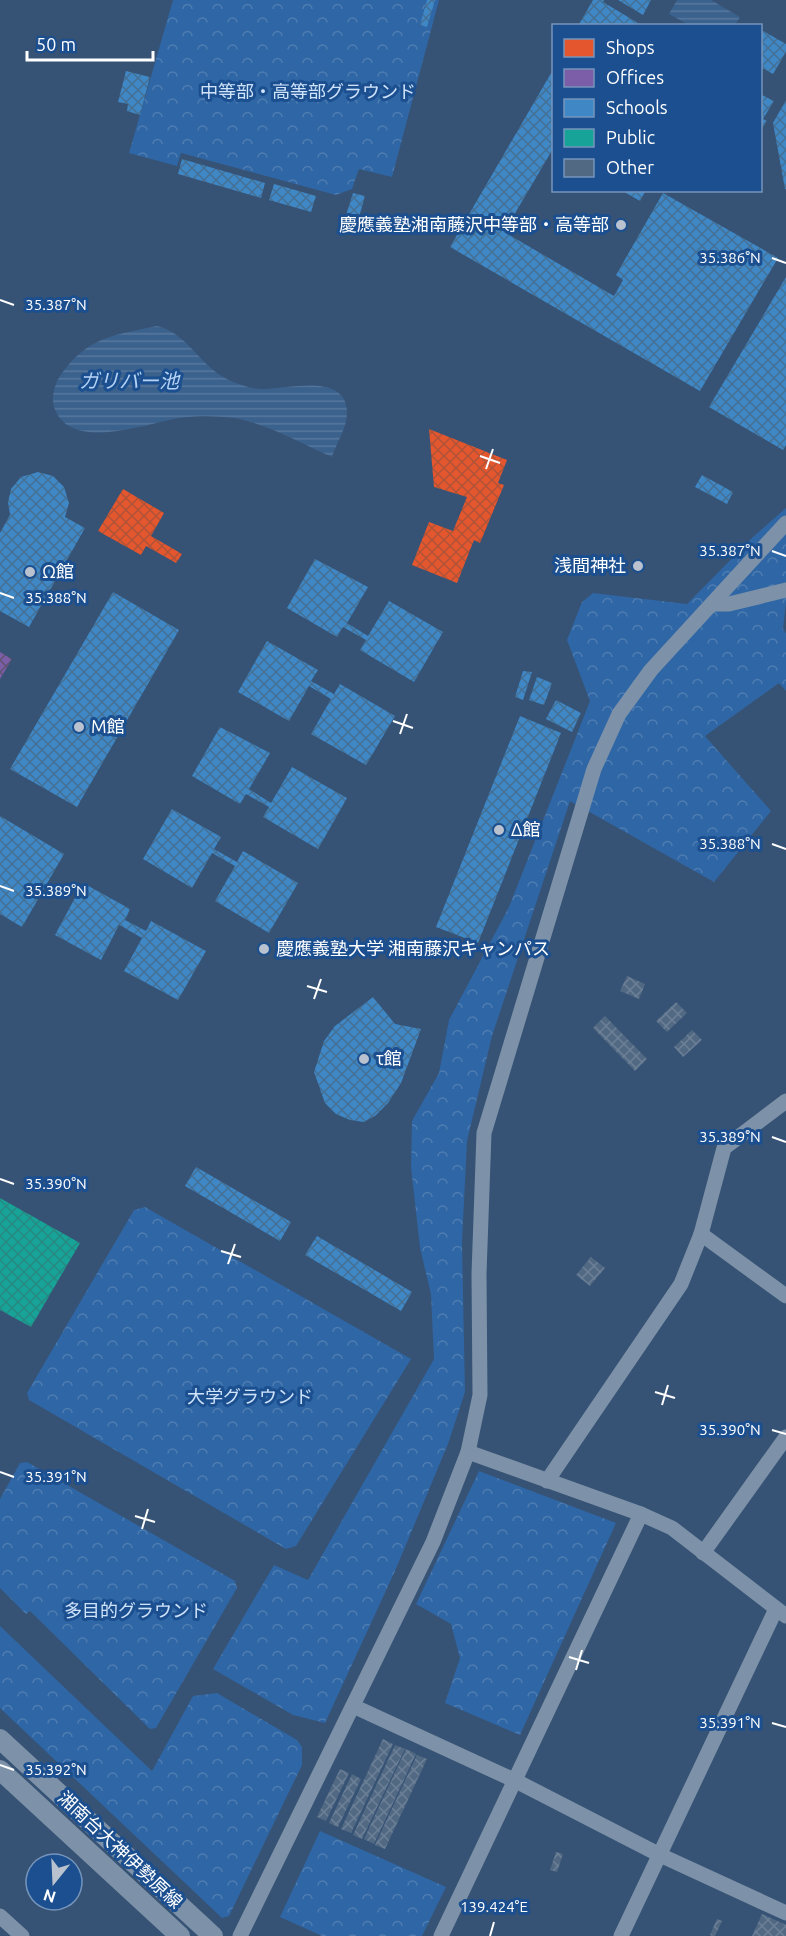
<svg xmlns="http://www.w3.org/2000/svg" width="786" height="1936" viewBox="0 0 786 1936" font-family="Ubuntu,'Noto Sans JP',sans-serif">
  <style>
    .forest { fill: url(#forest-crowns) }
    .water { fill: url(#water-rules) }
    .shops { fill: url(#shops-cross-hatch) }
    .offices { fill: url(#offices-cross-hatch) }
    .schools { fill: url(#schools-cross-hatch) }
    .public { fill: url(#public-cross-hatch) }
    .building { fill: url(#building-cross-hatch) }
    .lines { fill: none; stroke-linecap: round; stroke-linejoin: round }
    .minor { stroke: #7d92a8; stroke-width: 15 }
    .tertiary { stroke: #7d92a8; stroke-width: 20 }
    .ticks { fill: none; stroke: #fff; stroke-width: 2 }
    .poi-dot { fill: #b9c2ce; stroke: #1b4f8f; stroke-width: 2 }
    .labels { text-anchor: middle; stroke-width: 6; stroke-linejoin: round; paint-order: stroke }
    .park-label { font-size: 18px; fill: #cfe3fa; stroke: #1b4f8f }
    .poi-label { font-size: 18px; fill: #fff; stroke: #1b4f8f; text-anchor: start }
    .street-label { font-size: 18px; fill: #fff; stroke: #1b4f8f }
    .water-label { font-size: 20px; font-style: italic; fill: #b5d3f5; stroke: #1b4f8f }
    .ticks-label { font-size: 15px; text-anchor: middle; fill: #fff; stroke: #1b4f8f; stroke-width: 6; stroke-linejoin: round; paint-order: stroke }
  </style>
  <defs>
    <pattern id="forest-crowns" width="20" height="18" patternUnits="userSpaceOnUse" patternTransform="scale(1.5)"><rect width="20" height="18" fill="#2f66a5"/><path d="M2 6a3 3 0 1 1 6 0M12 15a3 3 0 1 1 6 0" fill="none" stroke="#4e7db2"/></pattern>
    <pattern id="water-rules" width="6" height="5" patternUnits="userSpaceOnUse" patternTransform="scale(1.5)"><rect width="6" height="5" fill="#3b618d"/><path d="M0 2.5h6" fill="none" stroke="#58799e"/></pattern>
    <pattern id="shops-cross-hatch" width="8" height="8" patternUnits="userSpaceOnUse" patternTransform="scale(1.5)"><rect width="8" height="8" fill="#e4572e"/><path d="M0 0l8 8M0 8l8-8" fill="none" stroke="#af5338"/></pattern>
    <pattern id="offices-cross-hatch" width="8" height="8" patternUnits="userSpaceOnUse" patternTransform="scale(1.5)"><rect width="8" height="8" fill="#7b5ea7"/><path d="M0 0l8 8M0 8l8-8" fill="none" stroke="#5f5370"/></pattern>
    <pattern id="schools-cross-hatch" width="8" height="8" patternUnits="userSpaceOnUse" patternTransform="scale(1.5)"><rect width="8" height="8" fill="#3f88c5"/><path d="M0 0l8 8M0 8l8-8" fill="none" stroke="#447095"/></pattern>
    <pattern id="public-cross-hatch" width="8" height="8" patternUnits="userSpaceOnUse" patternTransform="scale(1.5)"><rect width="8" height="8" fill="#17a398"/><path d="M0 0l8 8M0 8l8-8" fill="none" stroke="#278981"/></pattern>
    <pattern id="building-cross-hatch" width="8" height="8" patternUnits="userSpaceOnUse" patternTransform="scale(1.5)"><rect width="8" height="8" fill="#526984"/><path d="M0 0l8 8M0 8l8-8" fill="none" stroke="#6c8096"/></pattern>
  </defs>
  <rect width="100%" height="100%" fill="#365274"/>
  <g class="forest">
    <path d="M173 0H439L392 177 359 169 352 189 336 195 181 153 177 166 129 153Z"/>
    <path d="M786 508V602L783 629 786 633V691L779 683 705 736 771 811 714 882 570 801 492 1036 467 1141 462 1242 465 1392 448 1444 395 1571 325 1723 293 1715 213 1669 274 1565 308 1580 434 1359 431 1294 420 1248 411 1167 412 1121 439 1073 449 1020 509 907 590 701 567 640 582 602 593 593 687 604 754 536Z"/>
    <path d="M145 1207 411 1359 296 1546 286 1549 29 1400 27 1393 134 1210Z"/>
    <path d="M27 1462 235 1581 237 1588 156 1728 150 1729 30 1611 26 1614 0 1588V1499L20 1463Z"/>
    <path d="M479 1471 616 1523 520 1735 445 1703 460 1658 451 1624 416 1604Z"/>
    <path d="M0 1626 152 1771 193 1696 217 1693 297 1740 302 1747V1765L229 1916 222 1918 0 1708Z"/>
    <path d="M320 1831 446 1887 422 1936H322L280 1917Z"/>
  </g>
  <g class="water">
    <path d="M677 0H711L740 17 735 25H689L669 14Z"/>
    <path d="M157 326C188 333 200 367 229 380 238 384 254 390 264 389 289 389 348 372 347 414 347 427 336 444 332 457 300 443 268 424 234 418 215 416 192 415 174 419 142 425 69 452 54 407 51 396 55 382 62 373 89 336 115 335 157 326Z"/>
  </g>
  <g class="shops">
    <path d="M429 429 507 460 498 483 504 485 480 543 474 540 457 583 412 565 429 522 453 531 467 497 434 487Z"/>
    <path d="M123 489 164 513 151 536 182 554 176 563 146 546 141 555 98 531Z"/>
  </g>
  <path class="offices" d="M0 652 12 659 0 679Z"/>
  <g class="schools">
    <path d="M427 0H435L427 27 420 25Z"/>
    <path d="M593 0H604L603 2 643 26H578Z"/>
    <path d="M618 0H651L643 15Z"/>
    <path d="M760 29 786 44V52L773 74 760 67Z"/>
    <path d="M554 68V147L504 232 614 296 623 280 616 275 663 193 778 258 700 391 450 247Z"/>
    <path d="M126 71 150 77 140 115 127 111 128 104 118 102Z"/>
    <path d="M760 94 774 101 763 119 767 121 760 131Z"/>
    <path d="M786 100V189H785L773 123Z"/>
    <path d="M182 159 265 183 261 198 178 174Z"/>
    <path d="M274 184 316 196 311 212 269 200Z"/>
    <path d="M621 190H646L640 201Z"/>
    <path d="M353 193 365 196 355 231 342 228Z"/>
    <path d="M786 277V445L783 450 709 407Z"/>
    <path d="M38 472 53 476 64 487 69 503 65 517 85 528 29 627 0 611V533L10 515 8 502 11 489 21 477Z"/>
    <path d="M702 475 733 492 727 504 695 487Z"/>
    <path d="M315 559 368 587 347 623 368 636 389 601 443 632 414 682 360 650 366 640 343 627 337 637 287 608Z"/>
    <path d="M113 592 179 630 77 807 10 769Z"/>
    <path d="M267 641 318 670 311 681 334 694 340 684 395 716 366 765 311 734 331 699 309 686 289 721 238 692Z"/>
    <path d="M523 671 532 672 523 700 515 697Z"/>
    <path d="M537 677 552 683 544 705 529 700Z"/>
    <path d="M556 700 581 713 572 732 546 719Z"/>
    <path d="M520 716 561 733 478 943 436 927Z"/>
    <path d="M220 727 270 753 249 789 271 803 292 767 347 798 318 849 263 817 269 807 246 794 240 804 192 776Z"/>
    <path d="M172 809 221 837 214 849 237 862 243 851 298 883 269 933 215 901 235 866 212 853 192 888 143 859Z"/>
    <path d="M0 816 64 854 22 927 0 914Z"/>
    <path d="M83 883 130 909 125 920 146 931 151 921 206 951 178 1000 124 971 142 938 121 926 119 925 101 960 55 935Z"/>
    <path d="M373 997 395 1024 421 1029 401 1083 388 1103 375 1116 364 1122 350 1120 336 1114 325 1103 314 1072 324 1041 335 1026Z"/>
    <path d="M196 1167 291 1222 280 1241 185 1186Z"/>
    <path d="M317 1236 412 1292 401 1311 305 1255Z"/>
  </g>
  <path class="public" d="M0 1198 80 1243 31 1327 0 1310Z"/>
  <g class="building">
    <path d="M627 976 645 984 639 999 620 991Z"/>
    <path d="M676 1002 687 1013 667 1032 656 1021Z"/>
    <path d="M605 1016 647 1059 635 1071 593 1028Z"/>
    <path d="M692 1030 702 1040 683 1057 674 1047Z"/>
    <path d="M591 1257 605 1268 590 1286 576 1275Z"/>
    <path d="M383 1739 393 1744 351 1833 341 1829Z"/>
    <path d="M395 1745 405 1749 362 1839 353 1835Z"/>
    <path d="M406 1749 416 1754 374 1844 364 1839Z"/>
    <path d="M417 1755 427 1759 385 1849 375 1845Z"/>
    <path d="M340 1769 349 1773 326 1821 317 1817Z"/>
    <path d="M352 1774 361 1779 338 1827 329 1823Z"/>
    <path d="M556 1852 563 1854 557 1872 550 1870Z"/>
    <path d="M762 1914 786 1925V1936H752Z"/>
    <path d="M717 1919 722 1921 715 1936H712L710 1935Z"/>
  </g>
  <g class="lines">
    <g class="minor">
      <path d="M712 604H729L786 590"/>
      <path d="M701 1234 786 1296"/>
      <path d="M468 1452 641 1514 672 1528 786 1616"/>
      <path d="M547 1481 681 1284 701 1234 724 1148 786 1101"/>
      <path d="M703 1553 786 1437"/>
      <path d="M353 1706 516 1781 660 1855 786 1913"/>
      <path d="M0 1916 22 1936"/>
      <path d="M240 1936 433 1542 468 1452 480 1395 479 1274 484 1133 594 769 619 714 651 670 786 523"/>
      <path d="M441 1936 641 1514"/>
      <path d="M621 1936 776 1609"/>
    </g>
    <g class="tertiary">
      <path d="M0 1739 213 1936"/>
      <path d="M0 1770 180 1936"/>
    </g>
  </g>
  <path class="ticks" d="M772 258 786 263M0 300 14 305M480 456 500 463M486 469 493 449M772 551 786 556M0 593 14 598M393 721 413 728M400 734 407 714M772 844 786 849M0 886 14 891M307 986 327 992M314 999 321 979M772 1137 786 1142M0 1179 14 1184M221 1251 241 1257M228 1264 235 1244M655 1392 675 1398M662 1405 668 1385M772 1430 786 1434M0 1472 14 1477M135 1516 155 1522M142 1529 148 1509M569 1657 589 1663M576 1670 582 1650M772 1723 786 1727M0 1765 14 1770M490 1936 494 1922"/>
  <g class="poi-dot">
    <circle cx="621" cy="225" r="6"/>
    <circle cx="638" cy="566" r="6"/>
    <circle cx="30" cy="572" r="6"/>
    <circle cx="79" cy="727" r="6"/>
    <circle cx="499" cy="830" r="6"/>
    <circle cx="264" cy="949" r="6"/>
    <circle cx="364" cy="1059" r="6"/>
  </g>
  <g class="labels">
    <g class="park-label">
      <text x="308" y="98">中等部・高等部グラウンド</text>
      <text x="250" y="1403">大学グラウンド</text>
      <text x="136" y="1617">多目的グラウンド</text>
    </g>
    <g class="poi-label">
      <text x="609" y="231" text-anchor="end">慶應義塾湘南藤沢中等部・高等部</text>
      <text x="626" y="572" text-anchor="end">浅間神社</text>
      <text x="42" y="578">Ω館</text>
      <text x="91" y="733">Μ館</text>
      <text x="511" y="836">Δ館</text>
      <text x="276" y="955">慶應義塾大学 湘南藤沢キャンパス</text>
      <text x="376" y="1065">τ館</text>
    </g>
    <g class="street-label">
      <text transform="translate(120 1850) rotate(43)" y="6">湘南台大神伊勢原線</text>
    </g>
    <g class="water-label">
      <text x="129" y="388">ガリバー池</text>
    </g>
  </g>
  <g class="ticks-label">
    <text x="730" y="263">35.386°N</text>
    <text x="56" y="310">35.387°N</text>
    <text x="730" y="556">35.387°N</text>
    <text x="56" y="603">35.388°N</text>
    <text x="730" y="849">35.388°N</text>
    <text x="56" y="896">35.389°N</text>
    <text x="730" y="1142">35.389°N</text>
    <text x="56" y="1189">35.390°N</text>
    <text x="730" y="1435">35.390°N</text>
    <text x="56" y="1482">35.391°N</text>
    <text x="730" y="1728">35.391°N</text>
    <text x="56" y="1775">35.392°N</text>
    <text x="494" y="1912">139.424°E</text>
  </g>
  <rect x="552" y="24" width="210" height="168" fill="#1b4f8f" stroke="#7695bc" stroke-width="1.5"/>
  <rect x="564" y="39" width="30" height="18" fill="#e4572e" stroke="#7695bc" stroke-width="1.5"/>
  <text x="606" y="54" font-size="18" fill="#ffffff">Shops</text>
  <rect x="564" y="69" width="30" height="18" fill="#7b5ea7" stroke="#7695bc" stroke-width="1.5"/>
  <text x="606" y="84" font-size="18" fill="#ffffff">Offices</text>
  <rect x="564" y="99" width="30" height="18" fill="#3f88c5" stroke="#7695bc" stroke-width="1.5"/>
  <text x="606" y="114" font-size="18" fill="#ffffff">Schools</text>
  <rect x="564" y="129" width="30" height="18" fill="#17a398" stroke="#7695bc" stroke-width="1.5"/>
  <text x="606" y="144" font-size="18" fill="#ffffff">Public</text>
  <rect x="564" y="159" width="30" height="18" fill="#526984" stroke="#7695bc" stroke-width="1.5"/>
  <text x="606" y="174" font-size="18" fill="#ffffff">Other</text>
  <g transform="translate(54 1882) rotate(198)"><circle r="28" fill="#1b4f8f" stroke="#7695bc" stroke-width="1.5"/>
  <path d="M0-4.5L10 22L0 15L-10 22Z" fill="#b9c2ce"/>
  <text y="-9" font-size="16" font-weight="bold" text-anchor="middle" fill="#ffffff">N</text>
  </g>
  <path d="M27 51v9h126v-9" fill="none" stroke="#ffffff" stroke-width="3"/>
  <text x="36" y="51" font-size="18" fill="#ffffff" stroke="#1b4f8f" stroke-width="4.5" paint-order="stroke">50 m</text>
</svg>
